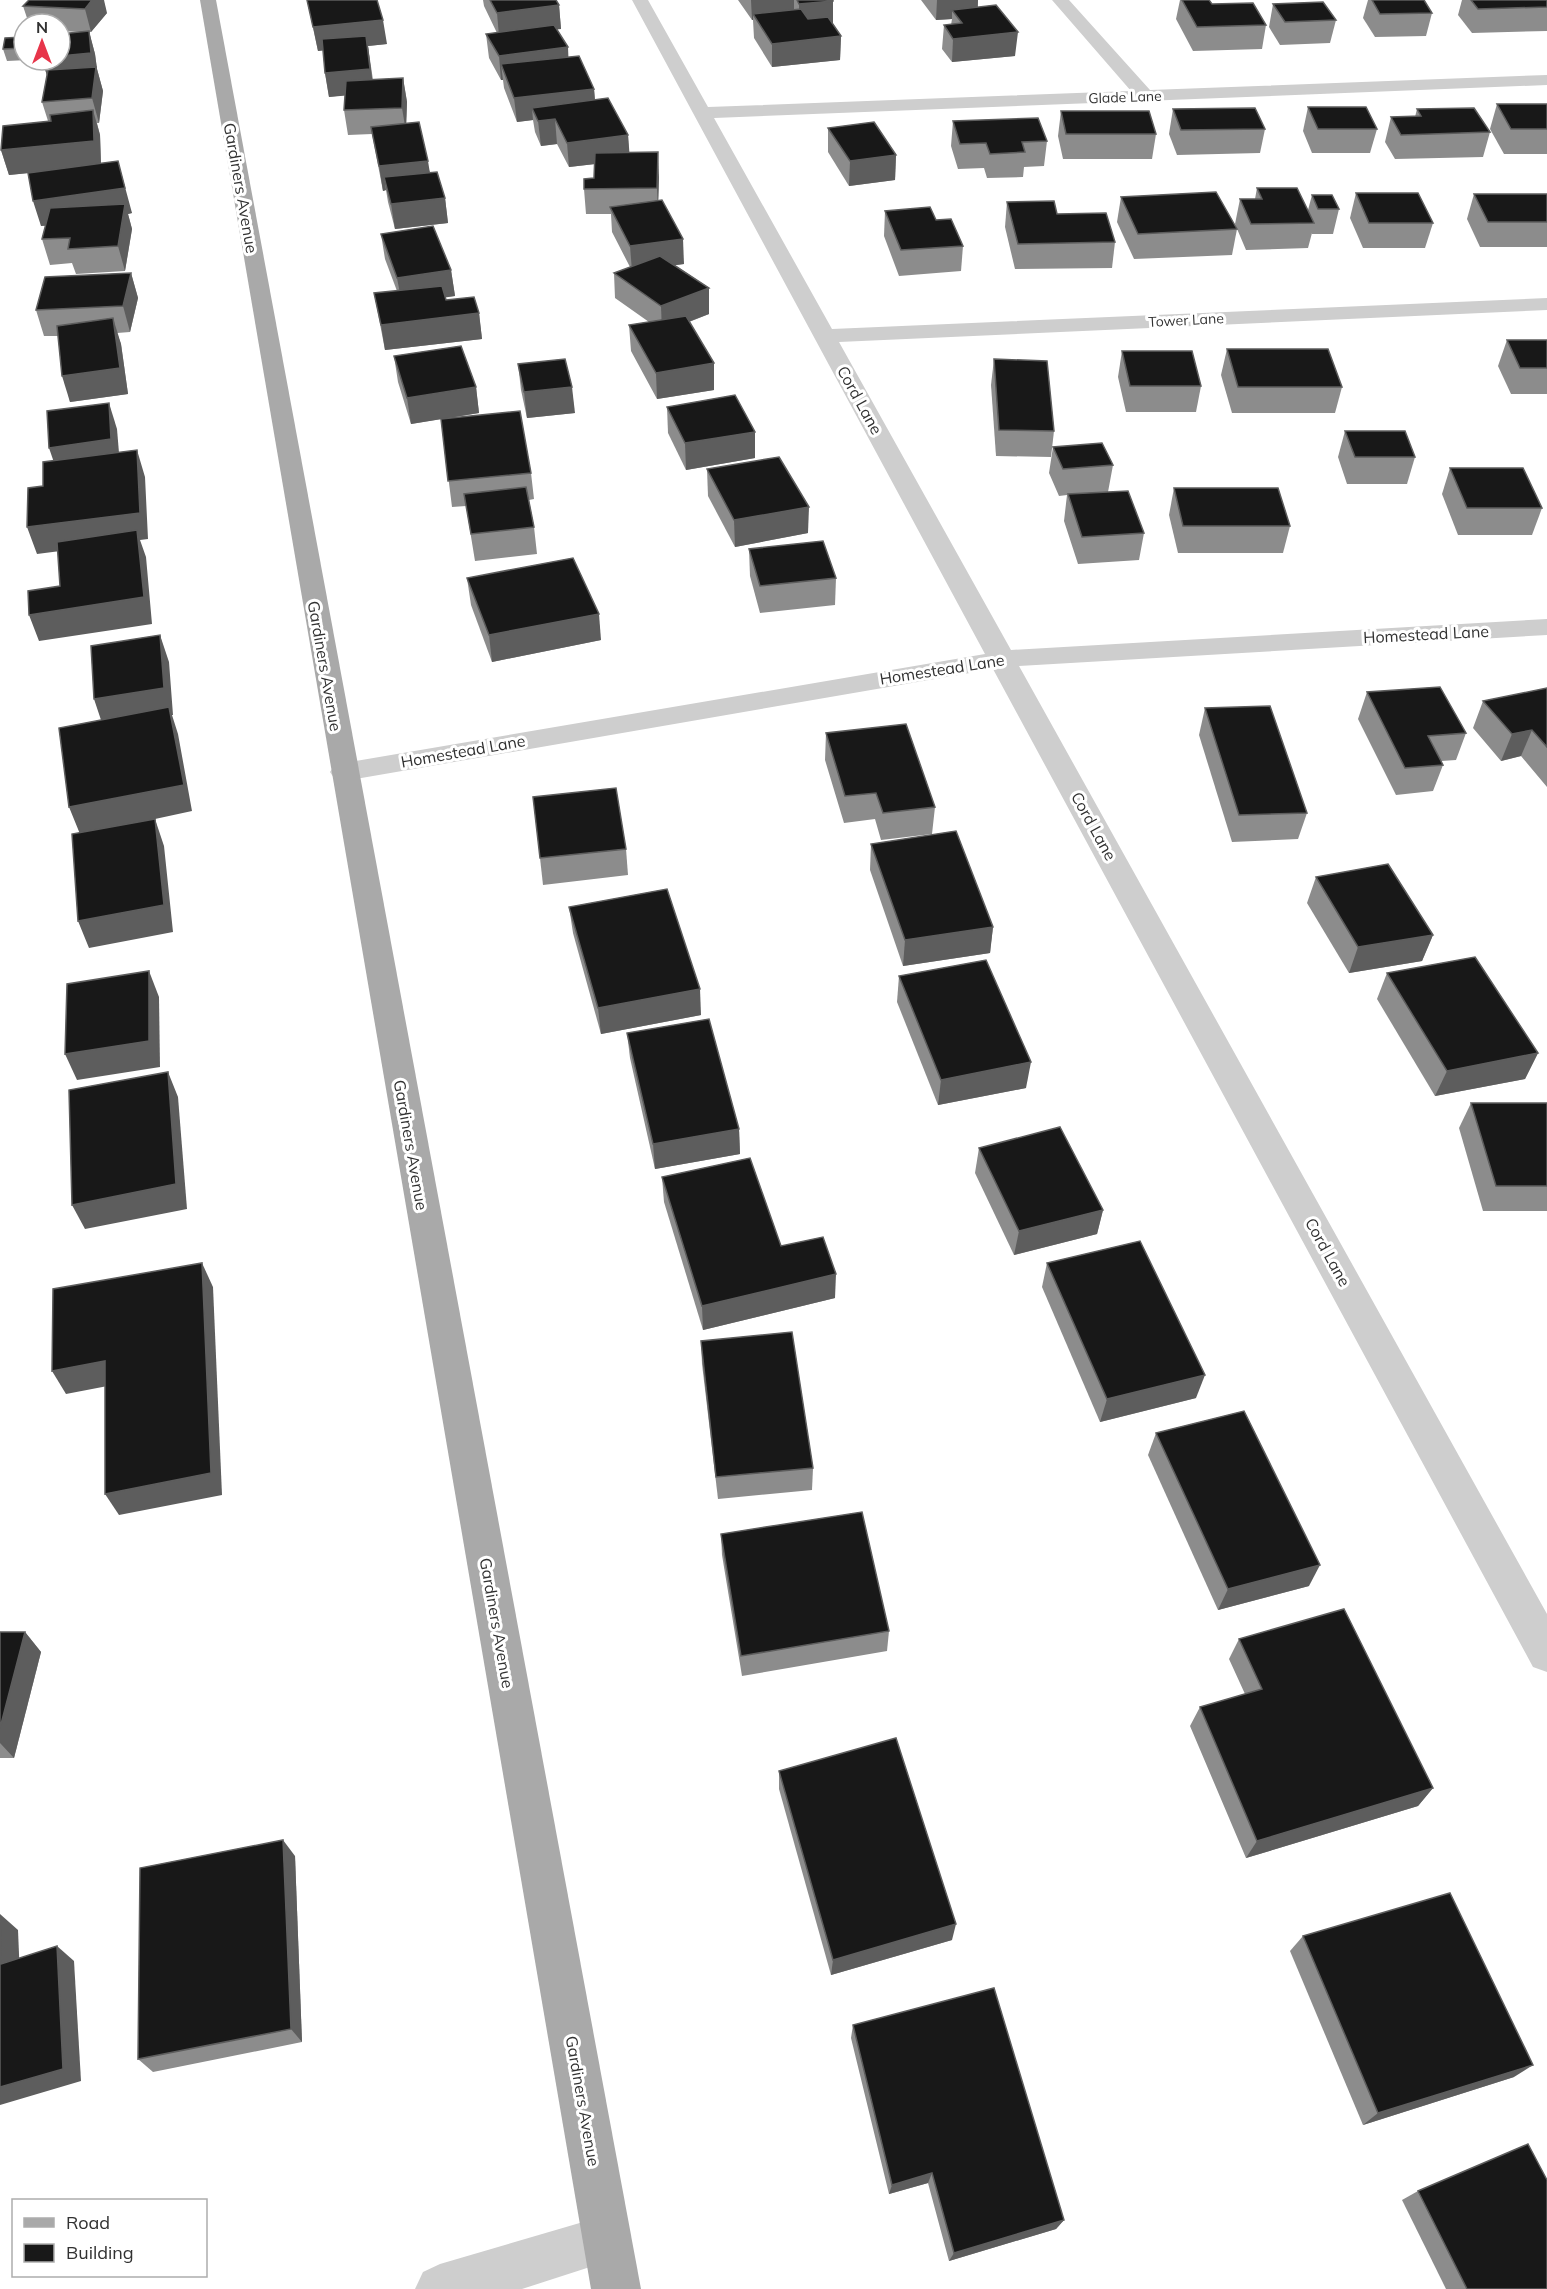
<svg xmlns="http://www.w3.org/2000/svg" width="1547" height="2289" viewBox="0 0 1547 2289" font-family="Mulish,sans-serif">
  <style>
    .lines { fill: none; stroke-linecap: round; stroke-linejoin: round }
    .minor { fill: #cecece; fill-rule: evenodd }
    .major { fill: #a9a9a9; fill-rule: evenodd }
    .wall { fill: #8c8c8c }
    .shaded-wall { fill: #5d5d5d }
    .building { fill: #181818; stroke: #5d5d5d; stroke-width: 1.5 }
    .labels { text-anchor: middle; stroke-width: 6; stroke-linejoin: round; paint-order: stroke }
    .far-street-label { font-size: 14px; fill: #313131; stroke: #fff }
    .street-label { font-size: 16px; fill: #313131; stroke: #fff }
  </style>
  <rect width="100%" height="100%" fill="#fff"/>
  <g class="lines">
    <g class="minor">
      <path d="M632 0H648L708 107 1131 91 1052 0H1069L1150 90 1547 75V85L714 118 832 329 1547 298V310L839 342 1011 650 1547 619V635L1019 666 1547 1614V1672L1533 1667 993 669 344 781 334 778 330 772 334 766 344 763 985 654Z"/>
      <path d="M607 2215 624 2222 631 2239 624 2256 522 2289H415L423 2272 440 2264Z"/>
    </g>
    <path class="major" d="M200 0H216L641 2289H591Z"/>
  </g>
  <g class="wall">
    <path d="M29 0 107 13 91 32H89L95 54 97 69 103 91 99 123H97L100 135 101 163 132 213 128 214 132 229 125 271 76 274 72 263 50 265 42 239 46 226H41L37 172 9 175 1 150 48 121 42 102 47 75 42 60H60L80 32 60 31V24H29L23 6Z"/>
    <path d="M307 0 387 44 368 46 373 80 403 78 407 102 406 124 430 172 445 198 448 223 395 229 388 202 386 190 383 191 372 134 348 135 344 110 345 95 329 97 325 73 323 50 318 51Z"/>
    <path d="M483 0H556L559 5 561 29H557L568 47V57L594 89 595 100 628 135 629 153 659 177 658 200 684 264 675 265 709 288V314L689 322 714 363V390L657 399 631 351 629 325 649 322 615 298 614 273 630 267 612 232 611 214H586L584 189 594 178 595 164 569 167 557 144 541 146 535 132 533 120 517 122 504 88 503 80H501L489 58 486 34 497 33 484 6Z"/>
    <path d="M738 0H833V24L841 36 840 60 772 67 754 38 753 20H752Z"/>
    <path d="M921 0H978V7L1015 56 952 62 942 49 944 25H951L952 19 936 20Z"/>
    <path d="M1180 0H1209L1212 4 1266 25 1262 49 1193 51 1176 19Z"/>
    <path d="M1368 0H1424L1432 13 1426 36 1375 37 1363 18Z"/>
    <path d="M1462 0H1547V31L1472 33 1458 15Z"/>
    <path d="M1273 4 1336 20 1330 43 1280 45 1269 27Z"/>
    <path d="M24 37V60H28L7 61 3 49Z"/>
    <path d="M1497 104H1547V154H1504L1490 129Z"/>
    <path d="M1308 107 1377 129 1370 153H1312L1303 131Z"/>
    <path d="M1173 109 1265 129 1260 153 1177 155 1169 134Z"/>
    <path d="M1417 109 1490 132 1483 157 1395 159 1385 142 1391 117H1415Z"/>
    <path d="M1061 111 1156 134 1152 159H1063L1058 136Z"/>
    <path d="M953 121 1047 141 1044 166 1024 167 1023 177 987 178 984 168 958 169 951 146Z"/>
    <path d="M828 128 896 155 895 180 849 186 828 152Z"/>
    <path d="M1257 188 1308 210 1312 195 1339 209 1333 234H1312V233L1308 248 1246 250 1235 224 1240 199H1255Z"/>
    <path d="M1356 193 1433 223 1425 248H1363L1350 218Z"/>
    <path d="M1474 194H1547V247H1480L1467 219Z"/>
    <path d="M1121 197 1237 229 1232 255 1134 259 1117 222Z"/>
    <path d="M1007 202 1057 214 1115 242 1112 268 1015 269 1005 227Z"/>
    <path d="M885 211 936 220 963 246 961 271 899 276 884 236Z"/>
    <path d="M381 234 451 270 455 296 445 297 446 300 479 313 482 339 385 350 374 293 397 291 385 259Z"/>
    <path d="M131 273 138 298 130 332 117 333 121 344 128 394 70 402 58 336H44L36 310Z"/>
    <path d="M1507 340H1547V394H1511L1498 366Z"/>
    <path d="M1227 349 1342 387 1335 413H1232L1221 375Z"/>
    <path d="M1122 351 1201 386 1196 412H1126L1118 377Z"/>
    <path d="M394 356 476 387 479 413 450 418 531 473 534 499 529 500 534 527 537 554 475 561 466 506 452 507 441 419 411 424 398 382Z"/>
    <path d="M994 359 1054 431 1051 457 996 456 991 385Z"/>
    <path d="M518 364 575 413 527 418 521 390Z"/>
    <path d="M667 407 755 458 686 470 668 433Z"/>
    <path d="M1345 431 1415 457 1407 484H1347L1338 457Z"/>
    <path d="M1053 447 1113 465 1108 492 1090 493 1144 533 1139 560 1078 564 1064 521 1067 495 1059 496 1049 473Z"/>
    <path d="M1450 468 1542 508 1532 535H1458L1442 494Z"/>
    <path d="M707 469 808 533 735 547 708 496Z"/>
    <path d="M1174 488 1290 526 1283 553H1178L1169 515Z"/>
    <path d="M749 549 836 578 835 605 760 613 750 576Z"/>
    <path d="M467 578 601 640 492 662 471 605Z"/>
    <path d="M1547 688V787L1521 756 1501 761 1473 728 1483 701Z"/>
    <path d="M1367 692 1466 733 1456 760 1441 761 1443 765 1433 791 1396 795 1358 719Z"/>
    <path d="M1205 708 1307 813 1298 839 1232 842 1199 735Z"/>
    <path d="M826 733 935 807 932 834 881 840 875 819 844 823 825 760Z"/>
    <path d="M871 844 993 927 990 953 903 966 870 870Z"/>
    <path d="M626 849 628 875 543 885 540 858Z"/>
    <path d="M1316 877 1433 935 1422 961 1349 973 1307 903Z"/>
    <path d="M569 907 701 1015 601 1034 573 933Z"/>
    <path d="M1387 973 1538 1053 1525 1079 1435 1096 1377 999Z"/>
    <path d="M899 976 1026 1088 938 1105 897 1002Z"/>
    <path d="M627 1033 739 1129 740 1154 655 1169 630 1058Z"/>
    <path d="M1471 1103H1547V1211H1483L1459 1128Z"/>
    <path d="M979 1148 1103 1210 1097 1234 1014 1255 975 1173Z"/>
    <path d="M662 1177 781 1246 835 1298 703 1330 664 1202Z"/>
    <path d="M1047 1263 1196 1398 1100 1422 1042 1287Z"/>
    <path d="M701 1341 813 1468 812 1490 718 1499 702 1364Z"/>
    <path d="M1156 1433 1309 1586 1218 1610 1148 1455Z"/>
    <path d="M721 1534 889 1631 887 1651 742 1676 722 1555Z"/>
    <path d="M0 1632H25L41 1652 14 1758H0Z"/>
    <path d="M1239 1639 1433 1788 1418 1806 1246 1858 1190 1726 1200 1707 1245 1694 1229 1659Z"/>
    <path d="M779 1771 952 1940 831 1975 779 1789Z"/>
    <path d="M295 1856 302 2042 153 2072 138 2059Z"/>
    <path d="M1303 1936 1514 2077 1363 2125 1290 1951Z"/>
    <path d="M853 2025 1064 2220 1056 2229 949 2261 928 2183 889 2194 851 2038Z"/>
    <path d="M1418 2191 1547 2289H1446L1402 2200Z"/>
  </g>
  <g class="shaded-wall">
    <path d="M92 0H104L107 13 91 32 85 9Z"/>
    <path d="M751 0H794V15L753 14V20H752Z"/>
    <path d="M937 0H978L977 16 952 10V19L936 20Z"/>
    <path d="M833 1V24L799 28V4Z"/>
    <path d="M559 5 561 29 499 36 497 13Z"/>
    <path d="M383 20 387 44 368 46 374 93 329 97 325 73 367 46 318 51 313 27Z"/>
    <path d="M89 31 95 54 97 69 103 91 99 123 92 98 49 82 42 60H60V56Z"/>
    <path d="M1018 32 1015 56 952 62 953 39Z"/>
    <path d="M841 36 840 60 772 67V44Z"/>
    <path d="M568 47 569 71 501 64 503 80H501L499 56Z"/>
    <path d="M403 78 407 102 406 132 402 108Z"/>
    <path d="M594 89 596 113 532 108 533 120 517 122 514 98Z"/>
    <path d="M93 110 100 135 101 166 9 175 1 150Z"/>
    <path d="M555 119 557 144 541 146 538 121Z"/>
    <path d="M628 135 630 160 569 167 567 143Z"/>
    <path d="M658 152 659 177 658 213 657 188Z"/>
    <path d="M896 155 895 180 849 186 850 161Z"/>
    <path d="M118 161 132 213 128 214 132 229 125 271 118 246 123 215 41 226 33 201Z"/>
    <path d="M428 161 432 186 384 177 386 190 383 191 379 166Z"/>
    <path d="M445 198 448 223 395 229 391 204Z"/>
    <path d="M683 239 684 264 632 271 630 246Z"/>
    <path d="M451 270 455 296 402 304 397 278Z"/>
    <path d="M131 273 138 298 130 332 123 306Z"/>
    <path d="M709 288V314L662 332 661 306Z"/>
    <path d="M479 313 482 339 385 350 381 325Z"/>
    <path d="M113 318 121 344 128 394 70 402 62 376Z"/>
    <path d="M714 363V390L657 399 656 373Z"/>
    <path d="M476 387 479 413 411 424 407 398Z"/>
    <path d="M572 387 575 413 527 418 524 392Z"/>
    <path d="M109 403 117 429 120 465 58 474 49 448Z"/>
    <path d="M755 432V458L686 470 685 443Z"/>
    <path d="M137 450 145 477 148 539 140 540 146 557 152 624 39 641 29 615 138 541 37 554 27 527Z"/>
    <path d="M809 507 808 533 735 547 734 520Z"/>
    <path d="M599 614 601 640 492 662 489 635Z"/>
    <path d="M160 635 169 662 173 715H172L178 734 192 811 155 819 164 846 173 932 89 948 78 921 80 834 69 807 103 726 94 699Z"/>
    <path d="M1532 730 1521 756 1501 761 1512 734Z"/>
    <path d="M993 927 990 953 903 966 905 940Z"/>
    <path d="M1433 935 1422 961 1349 973 1358 947Z"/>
    <path d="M149 971 159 997 160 1067 77 1080 65 1054Z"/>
    <path d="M700 989 701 1015 601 1034 598 1008Z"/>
    <path d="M1538 1053 1525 1079 1435 1096 1447 1071Z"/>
    <path d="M1031 1062 1026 1088 938 1105 941 1080Z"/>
    <path d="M168 1072 178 1097 187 1209 85 1229 72 1205Z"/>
    <path d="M739 1129 740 1154 655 1169 653 1144Z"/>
    <path d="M1103 1210 1097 1234 1014 1255 1019 1231Z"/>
    <path d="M202 1263 213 1287 222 1495 119 1515 105 1494Z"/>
    <path d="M836 1274 835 1298 703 1330 702 1306Z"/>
    <path d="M105 1361 118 1384 66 1394 52 1371Z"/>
    <path d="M1205 1375 1196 1398 1100 1422 1107 1399Z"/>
    <path d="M1320 1565 1309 1586 1218 1610 1228 1589Z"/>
    <path d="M25 1632 41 1652 14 1758 0 1743V1728Z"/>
    <path d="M1433 1788 1418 1806 1246 1858 1257 1841Z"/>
    <path d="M283 1840 295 1856 302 2042 291 2029Z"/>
    <path d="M0 1914 18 1930 20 1978 1 1964Z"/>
    <path d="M956 1924 952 1940 831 1975 833 1960Z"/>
    <path d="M57 1946 74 1961 81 2081 0 2105V2087Z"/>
    <path d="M1533 2065 1514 2077 1363 2125 1378 2113Z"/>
    <path d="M932 2173 928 2183 889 2194 892 2185Z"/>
    <path d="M1064 2220 1056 2229 949 2261 954 2253Z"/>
  </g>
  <g class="building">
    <path d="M29 0H92L85 9 23 6Z"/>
    <path d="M307 0H377L383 20 313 27Z"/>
    <path d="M490 0H556L559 5 497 13Z"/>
    <path d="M797 0H833V1L799 4Z"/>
    <path d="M1182 0H1209L1212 4 1253 3 1266 25 1197 27Z"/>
    <path d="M1372 0H1424L1432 13 1380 14Z"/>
    <path d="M1471 0H1547V7L1478 9Z"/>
    <path d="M1323 2 1336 20 1285 22 1273 4Z"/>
    <path d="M996 5 1018 32 953 39 944 25 962 23 952 10Z"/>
    <path d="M801 9 808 19 828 17 841 36 772 44 753 14Z"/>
    <path d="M554 25 568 47 499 56 486 34Z"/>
    <path d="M89 31 91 53 60 56V34Z"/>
    <path d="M366 36 370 69 325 73 322 39Z"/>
    <path d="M24 37V48L3 49 5 38Z"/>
    <path d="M579 56 594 89 514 98 501 64Z"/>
    <path d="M96 67 92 98 42 102 48 70Z"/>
    <path d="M403 78 402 108 344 110 346 81Z"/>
    <path d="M608 98 628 135 567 143 555 119 538 121 532 108Z"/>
    <path d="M1497 104H1547V129H1511Z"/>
    <path d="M1308 107H1366L1377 129H1318Z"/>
    <path d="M1255 108 1265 129 1181 130 1173 109Z"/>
    <path d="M1474 108 1490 132 1401 135 1391 117 1421 116 1417 109Z"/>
    <path d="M93 110 94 141 1 150 3 126 51 121 50 115Z"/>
    <path d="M1061 111H1149L1156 134H1066Z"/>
    <path d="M1038 118 1047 141 1022 142 1025 152 990 154 986 143 960 144 953 121Z"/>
    <path d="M419 122 428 161 379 166 371 127Z"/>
    <path d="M874 122 896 155 850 161 828 128Z"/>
    <path d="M658 152 657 188 584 189V179L594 178 595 153Z"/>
    <path d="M118 161 125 188 33 201 28 173Z"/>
    <path d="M437 172 445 198 391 204 384 177Z"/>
    <path d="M1257 188H1297L1314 223 1251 224 1240 199H1262Z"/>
    <path d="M1216 192 1237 229 1138 234 1121 197Z"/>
    <path d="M1356 193H1418L1433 223H1369Z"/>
    <path d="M1474 194H1547V222H1488Z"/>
    <path d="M1312 195H1332L1339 209H1318Z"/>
    <path d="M662 200 683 239 630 246 610 207Z"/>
    <path d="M1054 201 1057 214 1106 213 1115 242 1018 244 1007 202Z"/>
    <path d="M125 204 118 246 68 249 70 238 42 239 50 208Z"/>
    <path d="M930 207 936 220 951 219 963 246 901 250 885 211Z"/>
    <path d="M433 226 451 270 397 278 381 234Z"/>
    <path d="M660 256 709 288 661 306 614 273Z"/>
    <path d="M131 273 123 306 36 310 45 277Z"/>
    <path d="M442 286 446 300 474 297 479 313 381 325 374 293Z"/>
    <path d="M686 316 714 363 656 373 629 325Z"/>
    <path d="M113 318 120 368 62 376 57 326Z"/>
    <path d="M1507 340H1547V368H1520Z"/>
    <path d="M461 346 476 387 407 398 394 356Z"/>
    <path d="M1227 349H1328L1342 387H1238Z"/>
    <path d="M1122 351H1192L1201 386H1130Z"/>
    <path d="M565 359 572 387 524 392 518 364Z"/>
    <path d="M994 359 1047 361 1054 431 999 430Z"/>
    <path d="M735 395 755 432 685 443 667 407Z"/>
    <path d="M109 403 111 439 49 448 47 411Z"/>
    <path d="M520 411 531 473 448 481 441 419Z"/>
    <path d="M1345 431H1405L1415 457H1355Z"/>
    <path d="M1102 443 1113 465 1063 469 1053 447Z"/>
    <path d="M137 450 140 513 27 527 28 488 43 486V462Z"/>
    <path d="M779 457 809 507 734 520 707 469Z"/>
    <path d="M1450 468H1523L1542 508H1467Z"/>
    <path d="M526 487 534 527 471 534 464 494Z"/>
    <path d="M1174 488H1278L1290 526H1183Z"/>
    <path d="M1128 491 1144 533 1082 537 1068 494Z"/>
    <path d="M137 530 144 597 29 615 28 591 60 586 57 542Z"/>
    <path d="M823 541 836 578 760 586 749 549Z"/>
    <path d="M573 558 599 614 489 635 467 578Z"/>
    <path d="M160 635 164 688 94 699 91 646Z"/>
    <path d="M1440 687 1466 733 1428 736 1443 765 1405 768 1367 692Z"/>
    <path d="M1547 688V747L1532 730 1512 734 1483 701Z"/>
    <path d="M1270 706 1307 813 1239 815 1205 708Z"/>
    <path d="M169 707 184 785 69 807 59 728Z"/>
    <path d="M906 724 935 807 883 813 876 793 845 796 826 733Z"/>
    <path d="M616 788 626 849 540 858 533 797Z"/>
    <path d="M155 819 164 905 78 921 72 834Z"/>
    <path d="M956 831 993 927 905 940 871 844Z"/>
    <path d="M1388 864 1433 935 1358 947 1316 877Z"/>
    <path d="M667 889 700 989 598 1008 569 907Z"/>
    <path d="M1475 957 1538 1053 1447 1071 1387 973Z"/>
    <path d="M986 960 1031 1062 941 1080 899 976Z"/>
    <path d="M149 971V1041L65 1054 67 984Z"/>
    <path d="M709 1019 739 1129 653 1144 627 1033Z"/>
    <path d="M168 1072 176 1184 72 1205 69 1090Z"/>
    <path d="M1471 1103H1547V1186H1496Z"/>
    <path d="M1060 1127 1103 1210 1019 1231 979 1148Z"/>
    <path d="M750 1158 781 1246 823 1237 836 1274 702 1306 662 1177Z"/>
    <path d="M1140 1241 1205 1375 1107 1399 1047 1263Z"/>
    <path d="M202 1263 211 1473 105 1494V1361L52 1371 53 1289Z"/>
    <path d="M792 1332 813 1468 716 1477 701 1341Z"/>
    <path d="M1244 1411 1320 1565 1228 1589 1156 1433Z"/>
    <path d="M862 1512 889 1631 741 1656 721 1534Z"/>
    <path d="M1344 1609 1433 1788 1257 1841 1200 1707 1262 1689 1239 1639Z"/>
    <path d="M0 1632H25L0 1728Z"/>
    <path d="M896 1738 956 1924 833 1960 779 1771Z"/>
    <path d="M283 1840 291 2029 138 2059 140 1868Z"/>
    <path d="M1450 1893 1533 2065 1378 2113 1303 1936Z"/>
    <path d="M0 1915 1 1964 57 1946 63 2069 0 2087Z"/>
    <path d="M994 1988 1064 2220 954 2253 932 2173 892 2185 853 2025Z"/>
    <path d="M1528 2144 1547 2180V2289H1467L1418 2191Z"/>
  </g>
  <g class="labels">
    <g class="far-street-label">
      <text transform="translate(1125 97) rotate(-2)" y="5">Glade Lane</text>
      <text transform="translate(1186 320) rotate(-3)" y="5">Tower Lane</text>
    </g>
    <g class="street-label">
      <text transform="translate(241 188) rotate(80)" y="6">Gardiners Avenue</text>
      <text transform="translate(860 400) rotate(61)" y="6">Cord Lane</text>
      <text transform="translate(1426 634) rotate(-3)" y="6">Homestead Lane</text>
      <text transform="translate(325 666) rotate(80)" y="6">Gardiners Avenue</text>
      <text transform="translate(942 669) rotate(-9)" y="6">Homestead Lane</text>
      <text transform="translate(463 751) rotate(-10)" y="6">Homestead Lane</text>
      <text transform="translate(1094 826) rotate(61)" y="6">Cord Lane</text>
      <text transform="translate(411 1145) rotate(80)" y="6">Gardiners Avenue</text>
      <text transform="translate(1328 1252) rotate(61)" y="6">Cord Lane</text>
      <text transform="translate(497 1623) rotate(80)" y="6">Gardiners Avenue</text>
      <text transform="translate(583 2101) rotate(80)" y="6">Gardiners Avenue</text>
    </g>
  </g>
  <rect x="12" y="2199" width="195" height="78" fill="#ffffff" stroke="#adadad" stroke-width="1.5"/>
  <rect x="24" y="2218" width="30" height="9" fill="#a9a9a9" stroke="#adadad" stroke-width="1.5"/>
  <text x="66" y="2229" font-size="18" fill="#313131">Road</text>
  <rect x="24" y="2244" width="30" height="18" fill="#181818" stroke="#adadad" stroke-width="1.5"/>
  <text x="66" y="2259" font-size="18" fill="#313131">Building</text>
  <g transform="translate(42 42)"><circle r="28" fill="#ffffff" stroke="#adadad" stroke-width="1.5"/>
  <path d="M0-4.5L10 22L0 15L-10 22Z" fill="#e7354a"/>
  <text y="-9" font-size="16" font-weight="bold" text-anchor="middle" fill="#313131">N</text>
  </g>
</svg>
